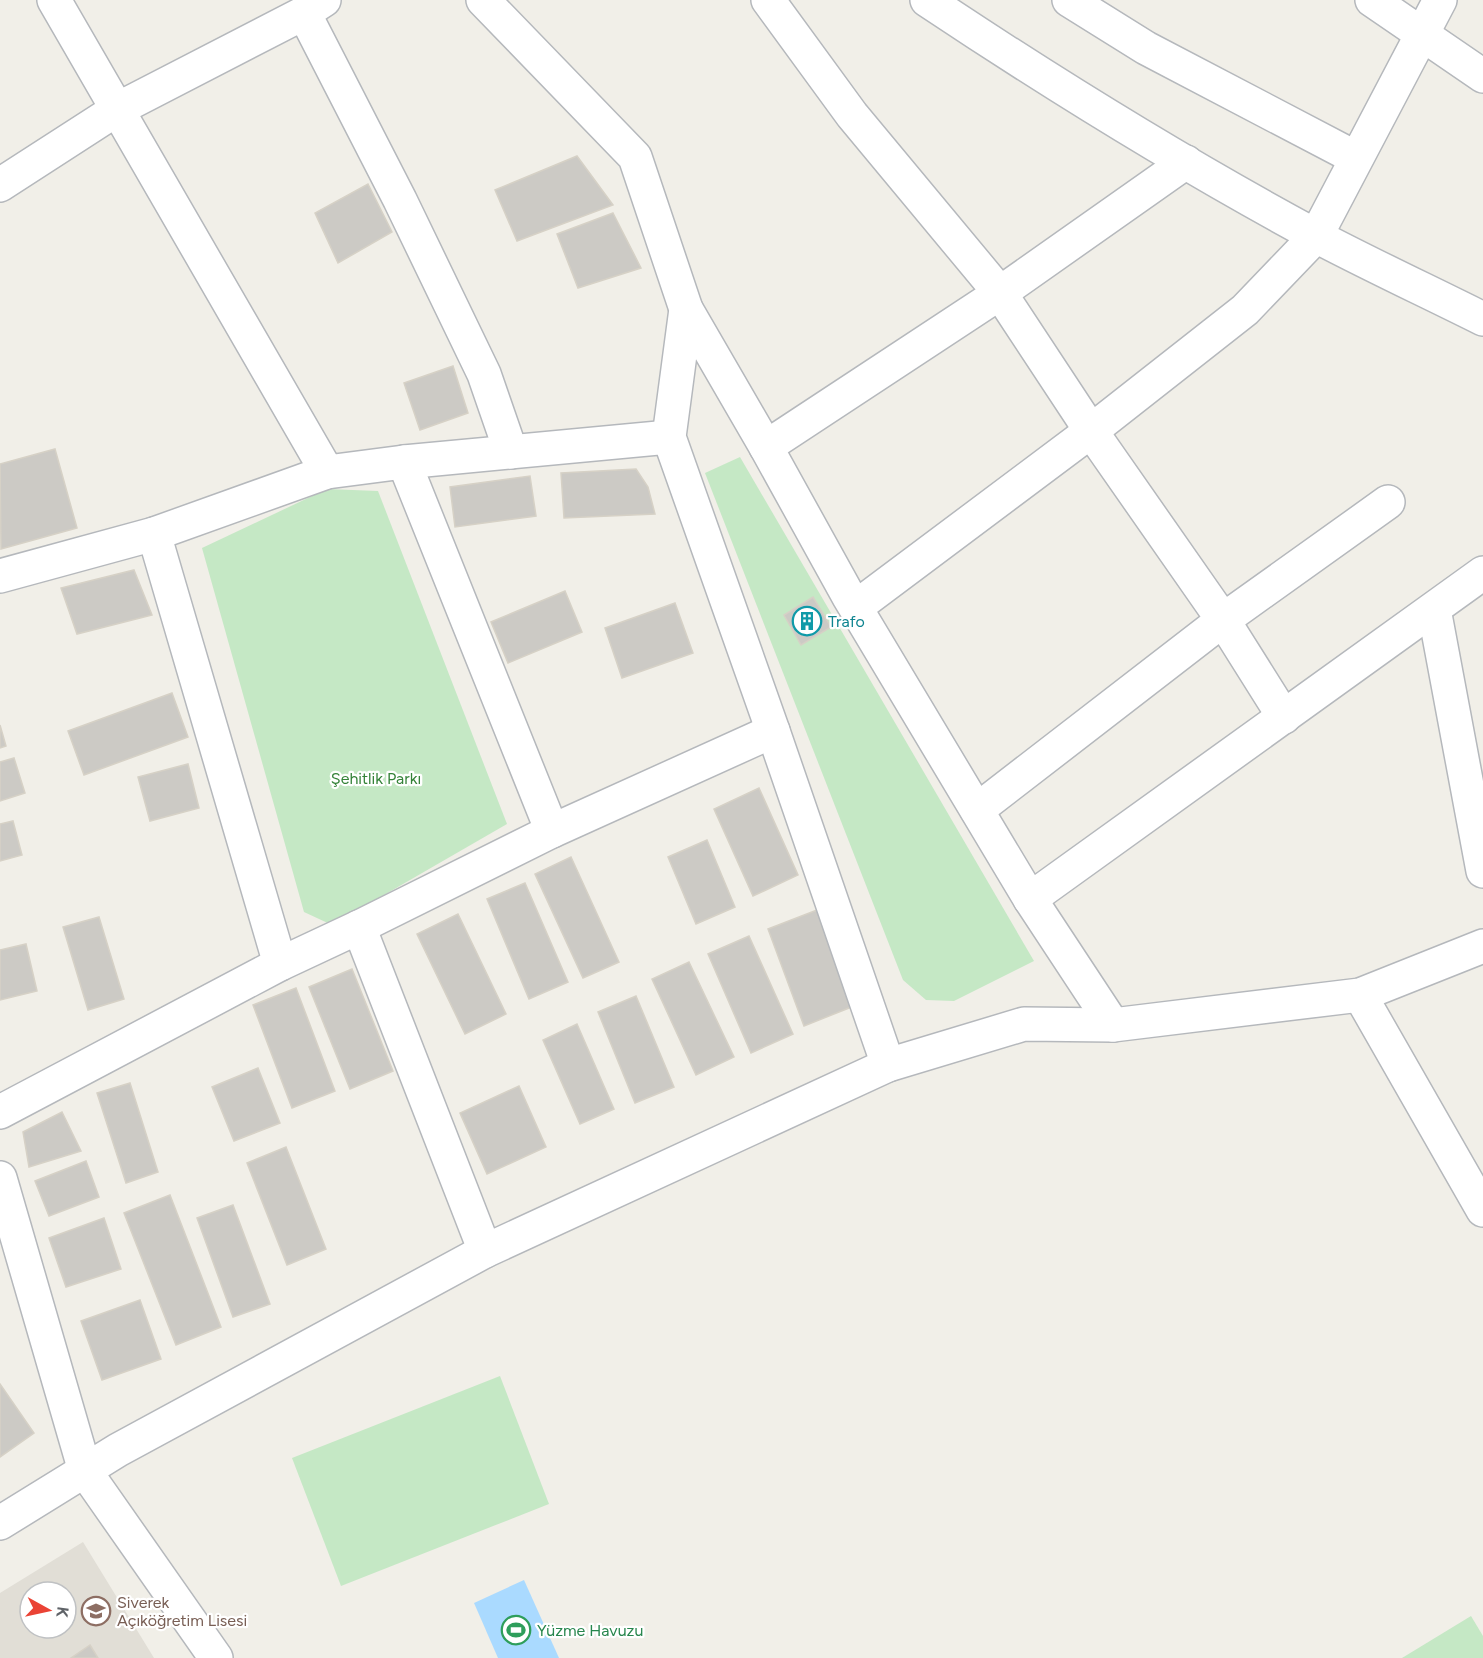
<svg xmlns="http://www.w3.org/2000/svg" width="1483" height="1658" viewBox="0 0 1483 1658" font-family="Figtree,sans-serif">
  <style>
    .education { fill: #e1ded6; fill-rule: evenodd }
    .green { fill: #c5e8c5 }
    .water { fill: #aadaff }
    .building { fill: #cccac5; stroke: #d6d1c6; stroke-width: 1.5 }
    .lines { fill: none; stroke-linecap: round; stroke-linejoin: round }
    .minor-casing { stroke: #b5b8bc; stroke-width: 36 }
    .tertiary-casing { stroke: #b5b8bc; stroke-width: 36 }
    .minor { stroke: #fff; stroke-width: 33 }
    .tertiary { stroke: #fff; stroke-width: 33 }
    .labels { text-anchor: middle; stroke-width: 4.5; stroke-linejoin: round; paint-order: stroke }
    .culture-label { font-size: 16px; fill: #0d838f; stroke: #fff; text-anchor: start }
    .park-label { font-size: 16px; fill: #348238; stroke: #fff }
    .education-label { font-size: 16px; fill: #785e54; stroke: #fff; text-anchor: start }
    .leisure-label { font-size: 16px; fill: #27864d; stroke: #fff; text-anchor: start }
  </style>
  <rect width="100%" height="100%" fill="#f1efe8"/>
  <path class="education" d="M83 1542 154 1658H0V1593ZM30 1592H66V1628H30Z"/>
  <g class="green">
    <path d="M740 457 1034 961 954 1001 926 1000 903 980 705 473Z"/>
    <path d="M327 489 378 491 507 824 332 925 304 912 202 548Z"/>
    <path d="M500 1376 549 1504 341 1586 292 1458Z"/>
    <path d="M1471 1616 1483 1636V1658H1402Z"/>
  </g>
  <path class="water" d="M524 1580 559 1658H498L474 1603Z"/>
  <g class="building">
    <path d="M577 156 613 205 517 241 495 190Z"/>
    <path d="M368 184 392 232 338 263 315 213Z"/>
    <path d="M613 213 641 268 578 288 557 234Z"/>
    <path d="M453 366 468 413 420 430 404 383Z"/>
    <path d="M55 449 77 528 1 549 0 464Z"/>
    <path d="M636 469 648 487 655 514 564 518 561 473Z"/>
    <path d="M530 476 536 516 455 527 450 487Z"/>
    <path d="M134 570 152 615 77 634 61 588Z"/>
    <path d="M565 591 582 632 508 663 491 622Z"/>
    <path d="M813 597 831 627 801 645 784 615Z"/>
    <path d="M675 603 693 653 622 678 605 628Z"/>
    <path d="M172 693 188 737 84 775 68 731Z"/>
    <path d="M0 725 6 746 0 748Z"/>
    <path d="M14 758 25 793 0 801V762Z"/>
    <path d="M188 764 199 808 150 821 138 777Z"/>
    <path d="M759 788 798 875 753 896 714 809Z"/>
    <path d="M13 821 22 855 0 861V824Z"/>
    <path d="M707 840 735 907 696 924 668 857Z"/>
    <path d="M571 857 619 962 583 978 535 874Z"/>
    <path d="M525 883 568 982 529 999 487 899Z"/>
    <path d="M817 910 854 1006 804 1026 768 929Z"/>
    <path d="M458 914 506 1014 465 1034 417 934Z"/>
    <path d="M99 917 124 999 88 1010 63 927Z"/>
    <path d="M749 936 793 1034 751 1053 708 954Z"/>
    <path d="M26 944 37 991 0 1000V950Z"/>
    <path d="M689 962 734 1057 696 1075 652 979Z"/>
    <path d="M352 969 393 1071 350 1089 309 987Z"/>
    <path d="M296 988 335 1091 292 1108 253 1005Z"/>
    <path d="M636 996 674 1087 635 1103 598 1012Z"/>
    <path d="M577 1024 614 1109 580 1124 543 1040Z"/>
    <path d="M258 1068 280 1123 234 1141 212 1087Z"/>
    <path d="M130 1083 158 1172 126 1183 97 1093Z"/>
    <path d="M519 1086 546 1147 487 1174 460 1113Z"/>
    <path d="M62 1112 81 1151 29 1167 23 1132Z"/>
    <path d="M286 1147 326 1249 287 1265 247 1163Z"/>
    <path d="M86 1161 99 1197 49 1216 35 1181Z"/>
    <path d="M170 1195 221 1327 176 1345 124 1213Z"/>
    <path d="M233 1205 270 1304 233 1317 197 1218Z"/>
    <path d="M104 1218 121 1269 66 1287 49 1238Z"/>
    <path d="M140 1300 161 1359 102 1380 81 1321Z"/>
    <path d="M0 1384 34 1433 0 1457Z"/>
    <path d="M90 1645 98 1658H71Z"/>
  </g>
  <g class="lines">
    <g class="minor-casing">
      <g id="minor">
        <path d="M54 0 327 472"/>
        <path d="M483 0 635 157 686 309 766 447 849 597 1030 899 1113 1025"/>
        <path d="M768 0 852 115 1000 293 1091 431 1223 620 977 810"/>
        <path d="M927 0C1053 84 1182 164 1316 236 1371 265 1427 291 1483 319"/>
        <path d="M1069 0 1146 48 1356 158"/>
        <path d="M1372 0 1483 76"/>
        <path d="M304 13 400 200 484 374 511 452"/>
        <path d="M0 185 116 110 304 13 324 0"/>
        <path d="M686 309 669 437 773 731 888 1065"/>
        <path d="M766 447 1000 293 1186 162"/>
        <path d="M404 462 552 831"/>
        <path d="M154 534 280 964"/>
        <path d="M0 576 154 534 327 472 404 462 669 437"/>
        <path d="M856 607 1091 431 1245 310 1316 236 1440 0"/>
        <path d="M1434 609 1483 871"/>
        <path d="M1284 717 1223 620 1388 502"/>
        <path d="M1030 899 1483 573"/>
        <path d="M359 927 485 1251"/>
        <path d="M0 1112 280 964 359 927 552 831 773 731"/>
        <path d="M0 1178 85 1471"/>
      </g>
    </g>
    <g class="tertiary-casing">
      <g id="tertiary">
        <path d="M1360 995 1483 1210"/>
        <path d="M85 1471 216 1658"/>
        <path d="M0 1523 118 1450 485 1251 888 1065 1024 1024 1113 1025 1360 995 1483 946"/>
      </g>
    </g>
    <use href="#minor" class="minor"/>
    <use href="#tertiary" class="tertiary"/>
  </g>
  <defs>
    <g id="building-ring" transform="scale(1.5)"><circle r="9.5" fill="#fff" stroke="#0f9aa8" stroke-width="1.5"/><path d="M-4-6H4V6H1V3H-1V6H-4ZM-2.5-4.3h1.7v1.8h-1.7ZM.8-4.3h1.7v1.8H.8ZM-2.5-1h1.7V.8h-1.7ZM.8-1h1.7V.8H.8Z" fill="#0f9aa8"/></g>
    <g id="school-ring" transform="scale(1.5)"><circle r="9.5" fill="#fff" stroke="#8d6e63" stroke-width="1.5"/><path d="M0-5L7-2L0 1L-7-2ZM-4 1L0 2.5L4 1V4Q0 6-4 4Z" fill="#8d6e63"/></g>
    <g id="stadium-ring" transform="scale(1.5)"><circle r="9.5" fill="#fff" stroke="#2e9e5b" stroke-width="1.5"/><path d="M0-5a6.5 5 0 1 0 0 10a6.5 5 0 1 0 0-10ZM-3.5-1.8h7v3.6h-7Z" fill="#2e9e5b"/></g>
  </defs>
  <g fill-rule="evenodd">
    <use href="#building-ring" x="807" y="621"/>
    <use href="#school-ring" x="96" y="1611"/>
    <use href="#stadium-ring" x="516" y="1630"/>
  </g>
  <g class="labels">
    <g class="culture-label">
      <text x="828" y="627">Trafo</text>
    </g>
    <g class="park-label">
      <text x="376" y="784">Şehitlik Parkı</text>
    </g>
    <g class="education-label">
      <text x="117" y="1608">Siverek<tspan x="117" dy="18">Açıköğretim Lisesi</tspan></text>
    </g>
    <g class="leisure-label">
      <text x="537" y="1636">Yüzme Havuzu</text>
    </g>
  </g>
  <g transform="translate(48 1610) rotate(98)"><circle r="28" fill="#ffffff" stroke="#bfc1c3" stroke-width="1.5"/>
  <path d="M0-4.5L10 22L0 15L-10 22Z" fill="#ea4335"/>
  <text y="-9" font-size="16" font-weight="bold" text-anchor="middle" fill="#5f6368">K</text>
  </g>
</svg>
